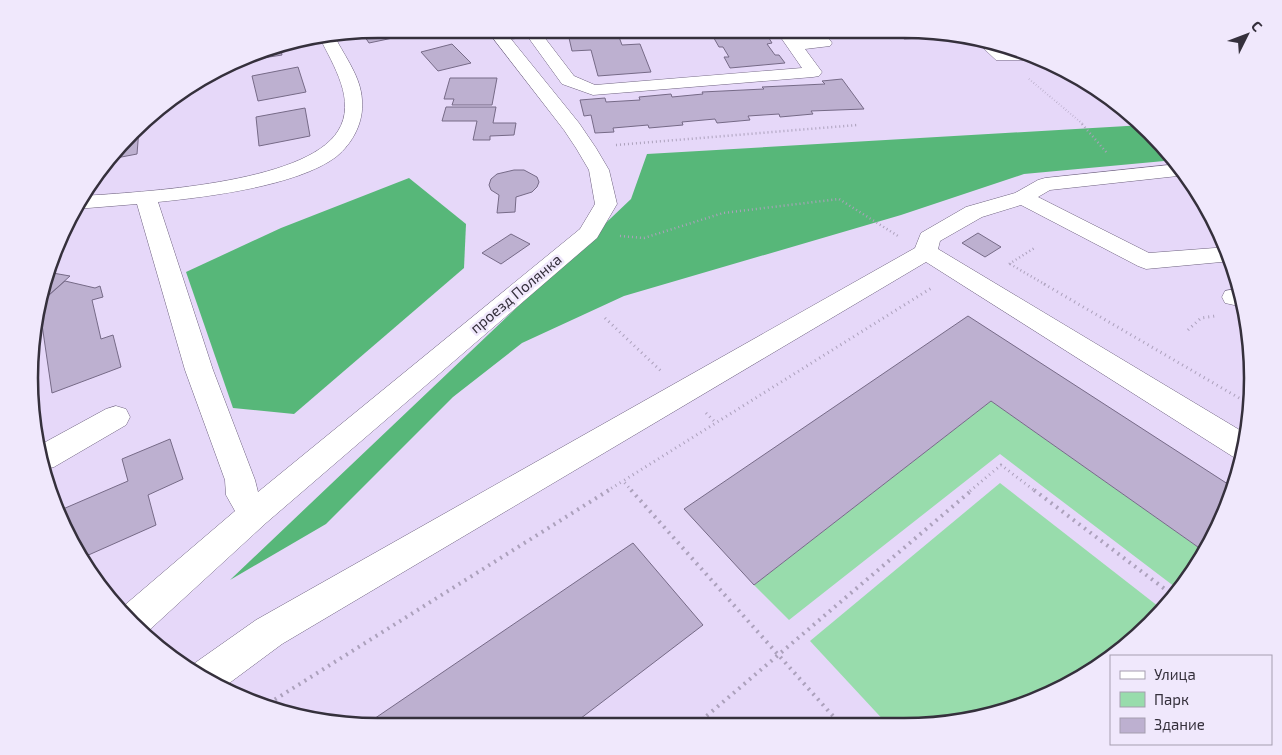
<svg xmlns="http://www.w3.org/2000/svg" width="1282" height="755" viewBox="0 0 1282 755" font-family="'Exo 2',sans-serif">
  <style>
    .green { fill: #98dcac }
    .forest { fill: #57b779 }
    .building { fill: #bdb0d0; stroke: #766a87 }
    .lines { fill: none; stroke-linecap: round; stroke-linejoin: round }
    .minor-casing { stroke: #6e627f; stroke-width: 1 }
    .path-far3 { stroke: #aca1bc; stroke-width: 2; stroke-dasharray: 0.5 2.5; stroke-linecap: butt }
    .path-far2 { stroke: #aca1bc; stroke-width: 2.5; stroke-dasharray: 1 3; stroke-linecap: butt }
    .path-far1 { stroke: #aca1bc; stroke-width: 3; stroke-dasharray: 1 4; stroke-linecap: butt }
    .path { stroke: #aca1bc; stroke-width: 4; stroke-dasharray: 2 5; stroke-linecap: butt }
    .minor { fill: #fff; fill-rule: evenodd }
    .labels { text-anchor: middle; stroke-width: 5; stroke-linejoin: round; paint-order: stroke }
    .street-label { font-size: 15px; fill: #35303c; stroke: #f0e8fc }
    .rim { fill: none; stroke: #35303c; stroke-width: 2.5 }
  </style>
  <rect width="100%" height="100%" fill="#e6d8f9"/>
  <g class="green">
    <path d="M991 401 1205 552 1195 571 1179 590 1000 454 789 620 754 585Z"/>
    <path d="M1000 483 1163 610 1151 624 1079 679 1016 708 928 725H888L810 641Z"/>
  </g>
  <g class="forest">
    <path d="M1144 125 1175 160 1024 174 901 215 624 296 522 343 453 397 326 524 230 580 631 199 647 154Z"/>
    <path d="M409 178 466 224 464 268 294 414 233 408 186 272 281 228Z"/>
  </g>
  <g class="building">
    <path d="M378 29H419L421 32 369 43 361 31Z"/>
    <path d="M567 29H616L622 45 640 44 651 72 598 76 591 50 572 51Z"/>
    <path d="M714 29 764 30 772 43 767 44 775 55H779L785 63 730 68 724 57H729L723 47H719L711 33H716Z"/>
    <path d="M893 29H911L920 38 904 39Z"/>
    <path d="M452 44 471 63 438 71 421 52Z"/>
    <path d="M280 45 282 55 238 62 266 47Z"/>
    <path d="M298 67 306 92 258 101 252 76Z"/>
    <path d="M450 78H497L492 105H452L454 99H444Z"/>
    <path d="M842 79 864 109 811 111 813 114 780 117 779 114 748 116 750 120 717 123 715 119 682 122 683 125 649 128 648 125 613 128 614 132 595 133 591 115 584 116 580 100 605 98 606 102 640 100 639 97 671 94 672 97 703 94 702 92 764 89 762 87 825 84 822 81Z"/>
    <path d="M446 107H496L493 123H516L514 135 490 136V140H473L477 121H442Z"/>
    <path d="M305 108 310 136 259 146 256 117Z"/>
    <path d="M139 129 137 154 111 159Z"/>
    <path d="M514 170H524L537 177 539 182 537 187 532 192 516 197 515 212 497 213 499 195 491 190 489 185 491 179 497 174Z"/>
    <path d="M978 233 1001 247 985 257 962 243Z"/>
    <path d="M511 234 530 244 501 264 482 253Z"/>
    <path d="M47 272 70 276 39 304 41 287Z"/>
    <path d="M65 281 95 288 100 286 103 297 92 300 101 339 113 335 121 367 52 393 39 304Z"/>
    <path d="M968 316 1234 488 1227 511 1205 552 991 401 754 585 684 509Z"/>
    <path d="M170 439 183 479 148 495 156 525 84 557 56 512 128 481 122 459Z"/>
    <path d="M633 543 703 625 572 725H365Z"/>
  </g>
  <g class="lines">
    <g class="minor-casing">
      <g id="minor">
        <path d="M486 29H502L504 31 538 29 574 76 595 85 802 68 775 29H791L798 39H813L806 29H822L832 43 830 46 805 49 822 72 819 76 813 77 593 95 562 84 528 37 511 39 579 123 596 148 609 170 617 204 597 238 266 523 145 634 119 610 235 511 226 495 225 480 185 370 137 204 76 209 82 196C140 192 305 184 338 131 357 101 333 65 320 38L335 37C345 57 361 77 362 100 364 122 353 143 336 157 297 186 207 197 158 202L213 370 255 480 258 492 580 229 595 204 589 170 576 148 564 130Z"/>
        <path d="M978 40 998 43 1006 51 1023 50 1038 58 1032 60H996L979 44Z"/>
        <path d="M1179 164 1187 175 1050 190 1038 197 1149 253 1228 247 1232 261 1146 269 1138 266 1021 205 982 217 940 241 938 249 1248 435 1242 460 1235 458 926 262 282 644 224 687 189 670 192 665 256 620 915 248 921 233 966 207 1015 193 1038 180 1045 178Z"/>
        <path d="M1240 288 1245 304 1234 305 1225 303 1222 297 1225 291Z"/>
        <path d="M116 406 126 409 130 417 126 425 54 467 46 469 40 445 106 409Z"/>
      </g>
    </g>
    <g class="path-far3">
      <path d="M1029 79 1084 125"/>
      <path d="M855 125H857"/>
    </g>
    <g class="path-far2">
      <path d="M1082 124 1107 153"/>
      <path d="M616 145 857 125"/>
      <path d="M620 236 644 238 723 213 839 199 898 236"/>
      <path d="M1009 264 1036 247"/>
      <path d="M1010 264 1046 285"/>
    </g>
    <g class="path-far1">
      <path d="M1044 284 1251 405"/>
      <path d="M605 318 661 371"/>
      <path d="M1188 330 1201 318 1215 316"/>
      <path d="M706 413 716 423"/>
      <path d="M607 491 623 481"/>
      <path d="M632 491 623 481 933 287"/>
      <path d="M970 491 1001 465 1035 491"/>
    </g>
    <g class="path">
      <path d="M631 490 841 725"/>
      <path d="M1034 490 1174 596"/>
      <path d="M263 707 609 490"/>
      <path d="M696 725 972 490"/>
    </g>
    <use href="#minor" class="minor"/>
  </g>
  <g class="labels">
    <g class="street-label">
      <text transform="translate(516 294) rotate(-40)" y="5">проезд Полянка</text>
    </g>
  </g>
  <path d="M0 0H1282V755H0ZM378 38H904A340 340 0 0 1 1244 378V378A340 340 0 0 1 904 718H378A340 340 0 0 1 38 378V378A340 340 0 0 1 378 38Z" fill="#f0e8fc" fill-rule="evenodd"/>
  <path class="rim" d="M378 38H904A340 340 0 0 1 1244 378V378A340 340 0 0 1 904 718H378A340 340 0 0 1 38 378V378A340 340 0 0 1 378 38Z"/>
  <rect x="1110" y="655" width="162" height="90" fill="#f0e8fc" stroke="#a59eaf"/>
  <rect x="1120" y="671" width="25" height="8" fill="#ffffff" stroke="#a59eaf"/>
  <text x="1154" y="680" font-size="15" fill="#35303c">Улица</text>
  <rect x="1120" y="692" width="25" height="15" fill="#98dcac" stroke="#a59eaf"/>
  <text x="1154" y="705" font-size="15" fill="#35303c">Парк</text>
  <rect x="1120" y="718" width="25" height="15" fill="#bdb0d0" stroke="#a59eaf"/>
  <text x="1154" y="730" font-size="15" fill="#35303c">Здание</text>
  <g transform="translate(1247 35) rotate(48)" stroke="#f0e8fc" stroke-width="4" paint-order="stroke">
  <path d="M0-4L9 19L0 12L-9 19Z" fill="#35303c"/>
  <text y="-8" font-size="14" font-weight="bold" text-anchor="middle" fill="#35303c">С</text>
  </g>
</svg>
